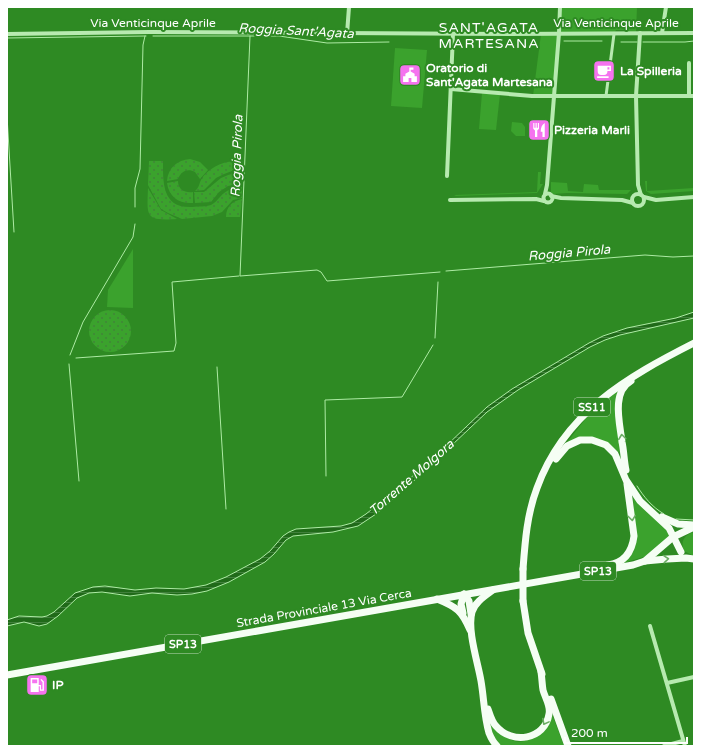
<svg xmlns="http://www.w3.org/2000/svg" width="701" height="753" viewBox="0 0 701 753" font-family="'Varela Round',sans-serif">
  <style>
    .green { fill: #3ba22d }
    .garden { fill: url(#garden-dots) }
    .water { fill: url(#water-rules); stroke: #adeba4 }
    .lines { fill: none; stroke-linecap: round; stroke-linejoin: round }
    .stream { stroke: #adeba4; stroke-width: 1 }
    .pedestrian { stroke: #b7eab0; stroke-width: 3 }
    .minor { stroke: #b7eab0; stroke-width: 4 }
    .primary { stroke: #f5fef4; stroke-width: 7 }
    .primary-bridge { stroke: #f5fef4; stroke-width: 7 }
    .oneway { stroke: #6aad62 }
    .labels { text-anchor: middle; stroke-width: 4; stroke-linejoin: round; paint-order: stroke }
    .shield { fill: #2e8a23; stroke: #c0dcbd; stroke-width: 1 }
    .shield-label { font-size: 11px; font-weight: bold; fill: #fff }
    .street-label { font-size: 12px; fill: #fff; stroke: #2e8a23 }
    .poi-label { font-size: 12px; font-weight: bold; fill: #fff; stroke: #2e8a23; text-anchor: start }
    .water-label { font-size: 13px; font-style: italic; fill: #fff; stroke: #2e8a23 }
    .quarter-label { font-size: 14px; letter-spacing: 1px; fill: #fff; stroke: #2e8a23 }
  </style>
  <defs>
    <pattern id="garden-dots" width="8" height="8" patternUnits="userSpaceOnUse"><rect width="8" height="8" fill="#3ba22d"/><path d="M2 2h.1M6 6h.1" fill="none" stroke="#418438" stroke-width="1.8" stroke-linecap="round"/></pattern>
    <pattern id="water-rules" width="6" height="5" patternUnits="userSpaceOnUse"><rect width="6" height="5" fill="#206a19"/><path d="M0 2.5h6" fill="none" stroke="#41803c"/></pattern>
  </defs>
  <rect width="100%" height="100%" fill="#2e8a23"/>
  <g class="green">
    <path d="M562 7H637L636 32H628L626 30H616L615 32 561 33Z"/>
    <path d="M541 34H559L554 95 533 96Z"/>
    <path d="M395 48 427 50 422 108 391 106Z"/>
    <path d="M482 93 500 94 496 130 479 129Z"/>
    <path d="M512 122 522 123 525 127V136H516L511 131Z"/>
    <path d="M538 172H541L540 184H543L537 193 456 196 454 195 537 192Z"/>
    <path d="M645 181H647V191L694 188V191L651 194 646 191Z"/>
    <path d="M551 182 567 183 568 191 583 192 584 184 598 185 599 190H631L627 194 567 193 553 194 551 192Z"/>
    <path d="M133 249V308L107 307 108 290Z"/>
    <path d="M621 387 619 395 623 455 601 440 564 446 587 417Z"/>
    <path d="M633 496 663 525 670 535 647 556 623 563 634 551 636 543Z"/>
    <path d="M694 532V556L684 551C680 541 684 535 694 532Z"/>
    <path d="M552 714 564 746H499L494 738 489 720C496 726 503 734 510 739 528 750 543 725 552 714Z"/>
  </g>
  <g class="garden">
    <path d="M190 159 200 162 208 170 200 179 195 172C188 168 181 171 178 179L167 181C168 168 177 160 190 159Z"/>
    <path d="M149 161H163C163 183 162 209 193 207 198 206 206 207 211 205 215 203 217 200 220 197 226 190 234 187 242 187V198L233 200 222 212 212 216 182 219 168 213 161 209 148 185Z"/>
    <path d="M234 161H243L242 171H232L224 174 216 178 204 190 195 191C199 188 199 184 201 180 207 169 221 162 234 161Z"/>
    <path d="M233 173H242V183L228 186 219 192 211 202 195 203 194 192H204L221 178Z"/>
    <path d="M178 181C178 190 185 193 193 192V203C179 204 169 197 167 183Z"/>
    <path d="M148 188 161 210 177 219C145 221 147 217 148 188Z"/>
    <path d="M242 199 240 217H226C226 207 232 201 242 199Z"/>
    <circle cx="110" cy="331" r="21"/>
  </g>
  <path class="water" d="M694 312V318L620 335 605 340 590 347 518 390 487 412 417 478 376 514 358 526 333 532 293 536 286 540 274 554 265 562 229 582 207 591 192 594 177 595 152 593 130 596 102 592 89 593 77 598 58 616 47 624 39 626 24 622 7 626V620L19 616 42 617 47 616 54 612 75 593 93 587 105 586 135 590 156 588 184 589 206 585 226 577 260 559 270 551 283 536 289 532 296 529 341 526 352 523 366 514 407 481 446 446 487 407 512 389 589 343 603 336 627 328 676 318Z"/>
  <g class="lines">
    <g class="stream">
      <path d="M153 36H279L327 43 389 42"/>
      <path d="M250 36 240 276 317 270 321 272 327 281 440 272"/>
      <path d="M7 38 146 36"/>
      <path d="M564 41H602"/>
      <path d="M621 42H637"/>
      <path d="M643 42H685L694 41"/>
      <path d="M7 116 14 232"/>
      <path d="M135 207V188L140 169 143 45 145 36"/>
      <path d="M446 271 645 255 673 257 694 256"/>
      <path d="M435 338 438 282"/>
      <path d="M70 355 83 322 133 237 135 224"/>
      <path d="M76 358 174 351 176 343 172 282 239 276"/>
      <path d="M69 364 79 481"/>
      <path d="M217 367 226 509"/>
      <path d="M326 476 325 400 402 397 433 345"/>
      <path d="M637 486C644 497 652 507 664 514"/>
      <path d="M676 519 694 520"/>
    </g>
    <path class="pedestrian" d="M606 96 614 34"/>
    <g class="minor">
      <path d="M640 33 636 96 638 185 641 195"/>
      <path d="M662 33 666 7"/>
      <path d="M7 34 150 32 508 34 694 33"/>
      <path d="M347 34 349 7"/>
      <path d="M689 63V96"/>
      <path d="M451 89 532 96H694"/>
      <path d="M447 176 453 34"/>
      <circle cx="548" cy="198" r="4.5"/>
      <path d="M545 194 547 185 559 33 560 7"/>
      <circle cx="638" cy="200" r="6"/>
      <path d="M551 196 561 198 622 200 633 203"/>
      <path d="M644 197 656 200 694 197"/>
      <path d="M450 200 536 199 544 201"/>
      <path d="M650 626 685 746"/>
      <path d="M667 683 694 677"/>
      <path d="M664 746 683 741"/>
    </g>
    <g class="primary">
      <path d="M556 459 567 446 580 440H592L606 445 615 454 626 480 640 501 669 528 681 552"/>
      <path d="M626 470C624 461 624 451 622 442 620 424 611 392 631 381"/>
      <path d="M662 517 678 524 694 525"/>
      <path d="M645 561 673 537 694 527"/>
      <path d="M608 565C624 563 632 552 634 536L627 484"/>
      <path d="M523 569C525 542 527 514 537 488 564 413 627 377 694 343"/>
      <path d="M493 590C485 596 475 602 472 612 467 630 478 663 481 681 484 698 484 716 489 733 491 738 493 742 497 746"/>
      <path d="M464 594 469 601 471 614"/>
      <path d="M437 599C457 607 462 611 470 630"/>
      <path d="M523 601 528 633 542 674"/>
      <path d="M463 613 461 604 464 594"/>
      <path d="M7 675 633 565 645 561 667 559 686 558 694 559"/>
      <path d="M551 699 568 746"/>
      <path d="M488 709C490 715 492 722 496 726 512 745 545 740 549 714 551 706 545 698 543 690 542 684 542 678 541 672"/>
    </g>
    <path class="primary-bridge" d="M523 601V569"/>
  </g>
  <defs><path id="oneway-chevron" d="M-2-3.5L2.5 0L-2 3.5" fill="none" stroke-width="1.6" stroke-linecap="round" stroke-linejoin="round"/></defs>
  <g class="oneway">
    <use href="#oneway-chevron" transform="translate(622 437) rotate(-97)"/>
    <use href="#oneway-chevron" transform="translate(632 518) rotate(83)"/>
    <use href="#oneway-chevron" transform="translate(666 559) rotate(-5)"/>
    <use href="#oneway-chevron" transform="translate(545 722) rotate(118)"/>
  </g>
  <defs>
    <g id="cafe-square" transform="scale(1.15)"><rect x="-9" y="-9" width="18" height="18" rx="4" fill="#f573ef" stroke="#2e8a23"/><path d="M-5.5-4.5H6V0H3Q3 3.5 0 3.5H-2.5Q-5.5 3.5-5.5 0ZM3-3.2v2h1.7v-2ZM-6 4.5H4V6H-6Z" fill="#fff"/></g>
    <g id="civic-square" transform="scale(1.15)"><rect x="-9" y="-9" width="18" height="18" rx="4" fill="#f573ef" stroke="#2e8a23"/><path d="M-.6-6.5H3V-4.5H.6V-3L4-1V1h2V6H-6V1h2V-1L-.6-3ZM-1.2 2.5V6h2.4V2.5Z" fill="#fff"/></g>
    <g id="restaurant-square" transform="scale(1.15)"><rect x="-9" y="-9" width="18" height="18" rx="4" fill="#f573ef" stroke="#2e8a23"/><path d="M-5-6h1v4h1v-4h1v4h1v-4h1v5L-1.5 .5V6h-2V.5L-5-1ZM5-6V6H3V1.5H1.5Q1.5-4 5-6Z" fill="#fff"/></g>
    <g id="fuel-square" transform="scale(1.15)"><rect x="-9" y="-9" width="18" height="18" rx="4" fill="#f573ef" stroke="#2e8a23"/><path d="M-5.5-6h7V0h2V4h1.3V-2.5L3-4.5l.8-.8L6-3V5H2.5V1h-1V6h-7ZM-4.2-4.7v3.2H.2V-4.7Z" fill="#fff"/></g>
  </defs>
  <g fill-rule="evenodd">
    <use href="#cafe-square" x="604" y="71"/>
    <use href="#civic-square" x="410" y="75"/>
    <use href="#restaurant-square" x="539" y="130"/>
    <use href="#fuel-square" x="37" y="685"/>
  </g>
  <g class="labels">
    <g class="shield">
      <rect x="574" y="398" width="36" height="18" rx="3"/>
      <rect x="580" y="562" width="36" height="18" rx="3"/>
      <rect x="165" y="635" width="36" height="18" rx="3"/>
    </g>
    <g class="shield-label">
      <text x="592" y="411">SS11</text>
      <text x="598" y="575">SP13</text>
      <text x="183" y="648">SP13</text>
    </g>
    <g class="street-label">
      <text x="153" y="27">Via Venticinque Aprile</text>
      <text x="616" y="27">Via Venticinque Aprile</text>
      <text transform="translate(324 608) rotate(-10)" y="4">Strada Provinciale 13 Via Cerca</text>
    </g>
    <g class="poi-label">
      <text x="426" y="72">Oratorio di<tspan x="426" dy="14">Sant'Agata Martesana</tspan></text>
      <text x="620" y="75">La Spilleria</text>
      <text x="554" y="134">Pizzeria Marli</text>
      <text x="52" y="689">IP</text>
    </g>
    <g class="water-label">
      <text transform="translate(296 30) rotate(3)" y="5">Roggia Sant'Agata</text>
      <text transform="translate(236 156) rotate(-88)" y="5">Roggia Pirola</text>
      <text transform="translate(569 252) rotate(-5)" y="5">Roggia Pirola</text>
      <text transform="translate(411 477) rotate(-41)" y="5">Torrente Molgora</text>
    </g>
    <g class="quarter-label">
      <text x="489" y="32">SANT'AGATA<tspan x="489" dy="16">MARTESANA</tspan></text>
    </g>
  </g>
  <rect width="701" height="753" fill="none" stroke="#ffffff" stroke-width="16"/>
  <path d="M565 737v6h122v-6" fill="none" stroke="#ffffff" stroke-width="2"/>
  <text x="571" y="737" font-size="12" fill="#ffffff" stroke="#2e8a23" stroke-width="3" paint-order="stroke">200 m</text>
</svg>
